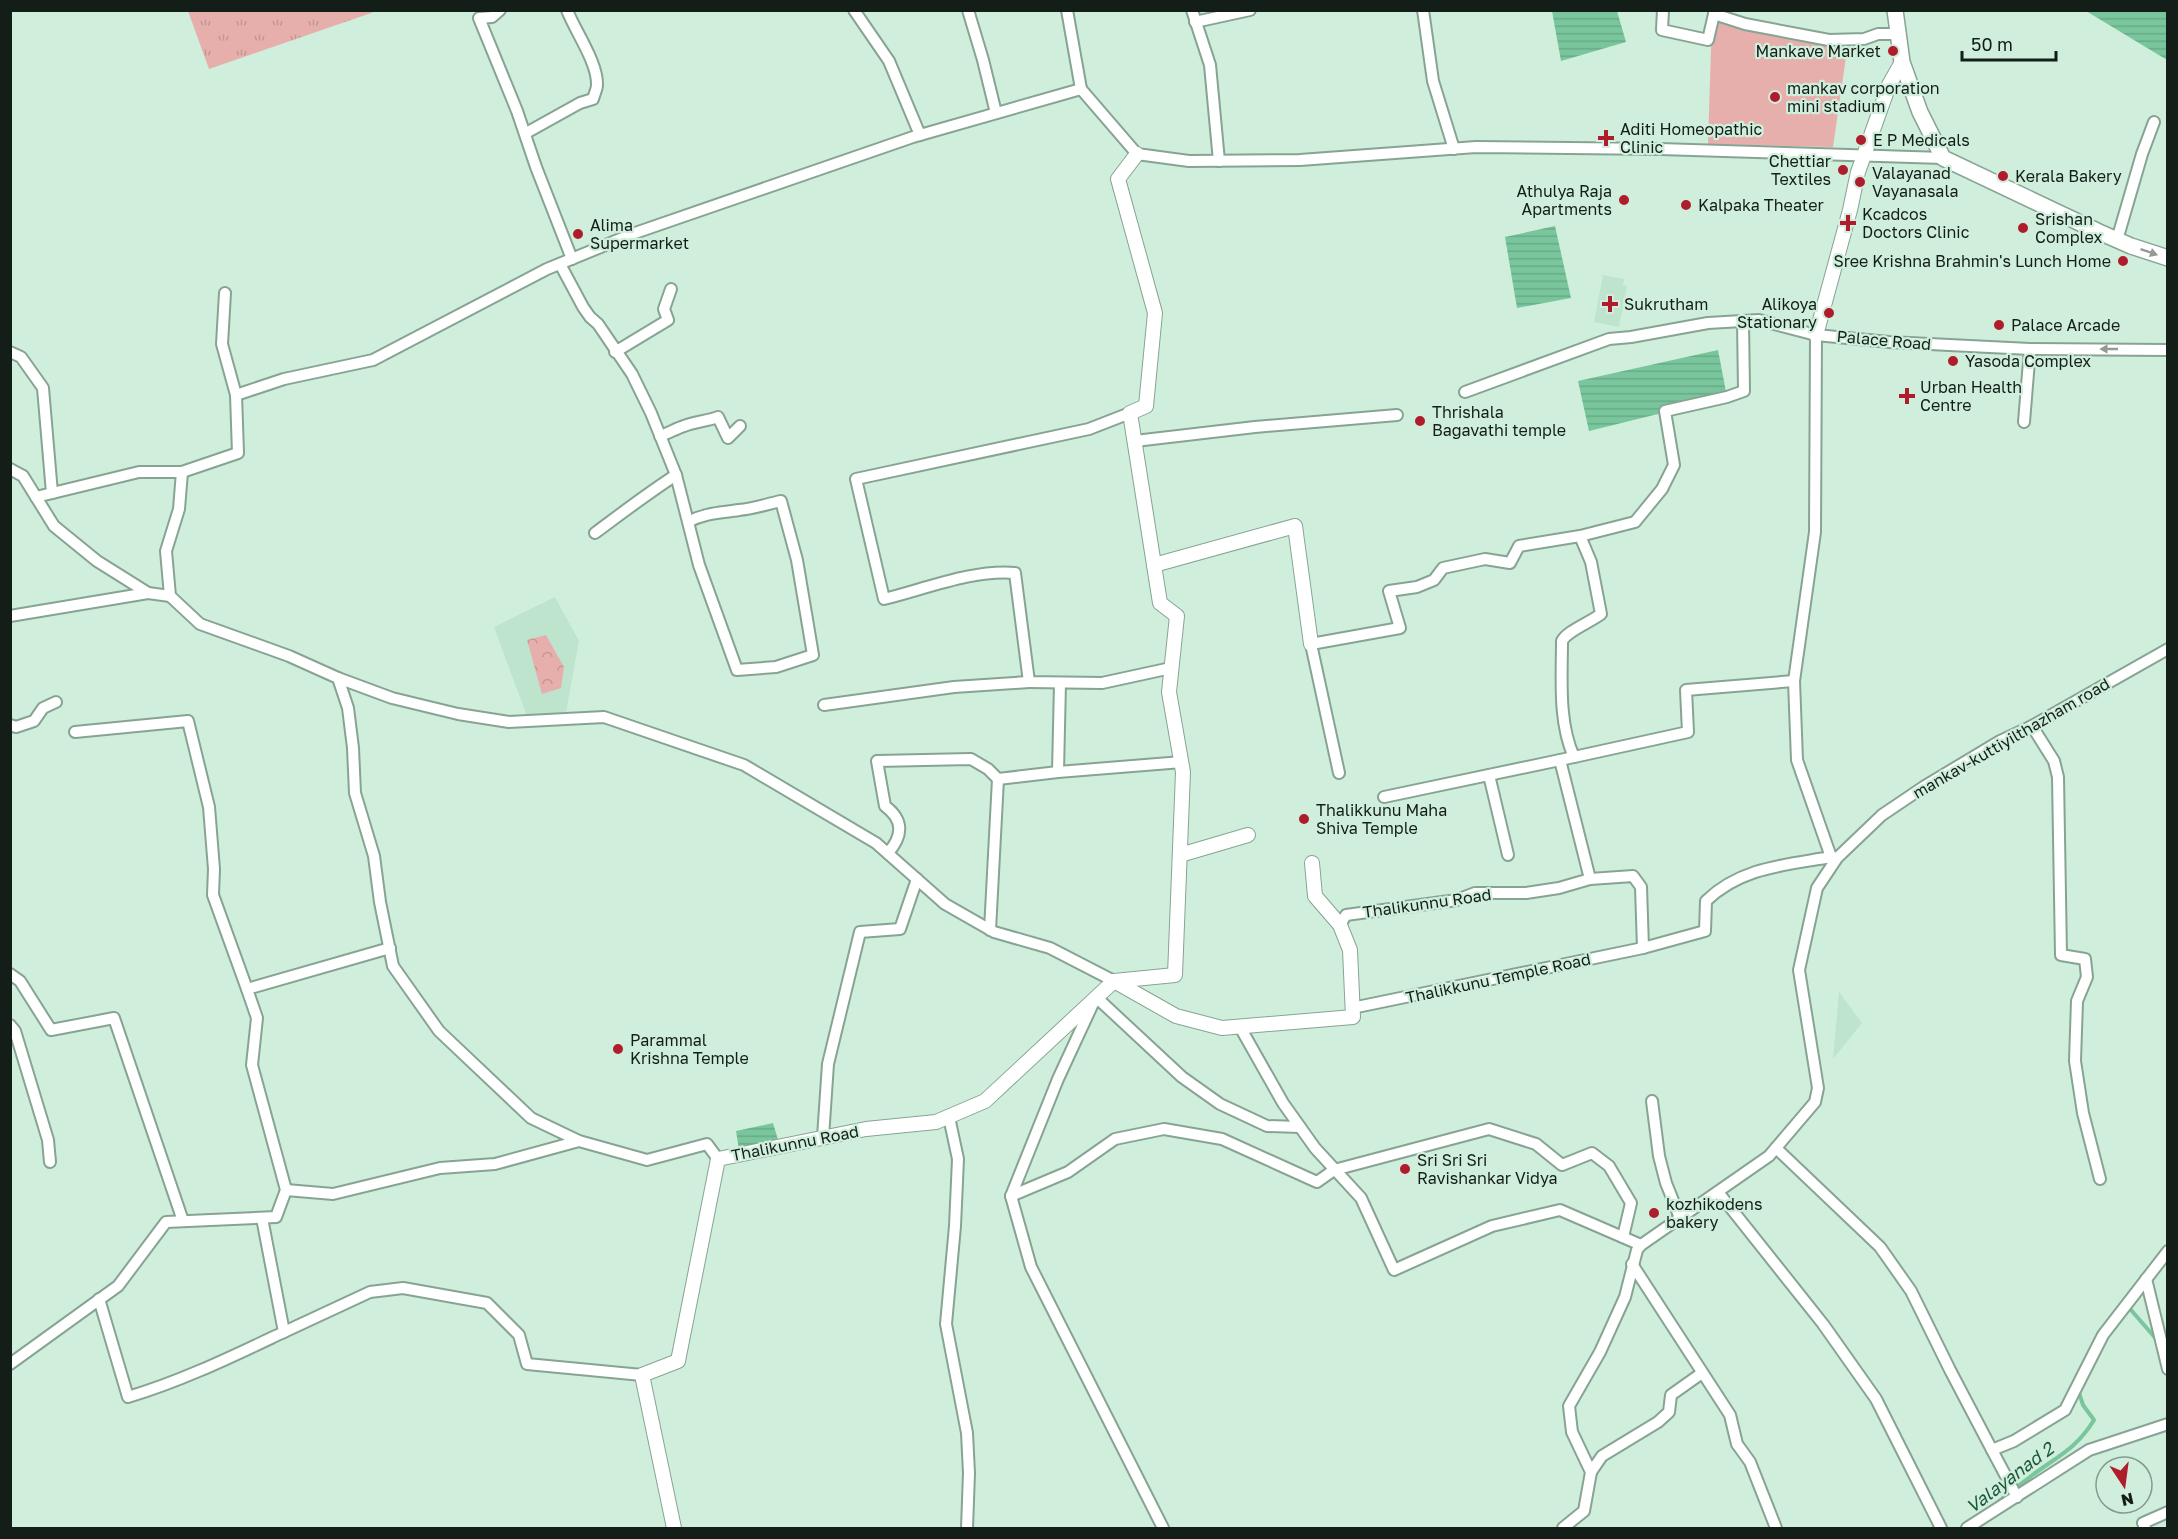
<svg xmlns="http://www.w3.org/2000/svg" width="2178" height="1539" viewBox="0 0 2178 1539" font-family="'Golos Text',sans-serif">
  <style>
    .built { fill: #bee4ce }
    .grass { fill: url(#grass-tufts) }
    .park { fill: url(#park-crowns) }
    .pitch { fill: #e7afac }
    .water { fill: url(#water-rules) }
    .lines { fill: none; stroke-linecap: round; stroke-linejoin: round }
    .stream { stroke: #79c69d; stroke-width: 4 }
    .minor-casing { stroke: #87a493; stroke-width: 14 }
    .tertiary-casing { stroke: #87a493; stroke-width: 16 }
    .secondary-casing { stroke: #87a493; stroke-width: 18 }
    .minor { stroke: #fff; stroke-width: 10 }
    .tertiary { stroke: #fff; stroke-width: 14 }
    .secondary { stroke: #fff; stroke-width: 15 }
    .oneway { fill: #959a97 }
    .poi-dot { fill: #af1c2c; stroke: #d0eedc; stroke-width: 2 }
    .labels { text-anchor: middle; stroke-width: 4.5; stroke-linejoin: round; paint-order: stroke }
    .poi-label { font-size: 16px; fill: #131e18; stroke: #d0eedc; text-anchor: start }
    .street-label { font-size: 16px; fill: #131e18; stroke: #d0eedc }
    .water-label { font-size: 18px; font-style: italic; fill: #1b563b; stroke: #d0eedc }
  </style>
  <defs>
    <pattern id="grass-tufts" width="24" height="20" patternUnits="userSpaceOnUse" patternTransform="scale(1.5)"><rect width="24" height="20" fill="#e7afac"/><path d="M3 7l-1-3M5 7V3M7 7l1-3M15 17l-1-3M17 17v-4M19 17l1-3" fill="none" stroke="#c59693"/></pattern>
    <pattern id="park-crowns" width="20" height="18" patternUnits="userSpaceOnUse" patternTransform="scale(1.5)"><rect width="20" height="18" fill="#e7afac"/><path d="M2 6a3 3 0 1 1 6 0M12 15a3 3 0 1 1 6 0" fill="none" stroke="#c59693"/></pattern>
    <pattern id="water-rules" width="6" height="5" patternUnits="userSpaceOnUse" patternTransform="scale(1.5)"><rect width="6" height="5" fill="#79c69d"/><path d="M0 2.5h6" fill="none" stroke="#68aa86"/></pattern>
  </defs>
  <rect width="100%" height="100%" fill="#d0eedc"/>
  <g class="built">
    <path d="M1603 275 1624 279 1623 285 1627 286 1619 327 1594 322Z"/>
    <path d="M555 597 579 641 566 712 529 722 494 627Z"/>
    <path d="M1839 992 1862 1023 1833 1059Z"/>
  </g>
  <path class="grass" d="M188 11V10L377 11 209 69Z"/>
  <path class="park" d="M546 635 564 667 561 688 542 694 527 640Z"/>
  <path class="pitch" d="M1712 18 1847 50 1833 147 1708 144Z"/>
  <g class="water">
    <path d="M1552 11H1617L1626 42 1561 61Z"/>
    <path d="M2086 11H2167V60Z"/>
    <path d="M1555 226 1571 298 1517 308 1505 237Z"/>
    <path d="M1718 350 1727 397 1589 431 1578 381Z"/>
    <path d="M773 1123 779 1143 739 1150 736 1131Z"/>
  </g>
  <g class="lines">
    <g class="stream">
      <path d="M2131 1310 2158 1341"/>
      <path d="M1997 1503C2010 1492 2024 1481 2038 1471 2062 1454 2078 1446 2094 1420L2083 1405 2078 1390"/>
    </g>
    <g class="minor-casing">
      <g id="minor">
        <path d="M500 10 492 17 479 18 517 111 536 167 572 259"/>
        <path d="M854 10 889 61 920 135"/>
        <path d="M968 10 983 60 996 113"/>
        <path d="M1067 10 1081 89"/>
        <path d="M1192 10 1210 65 1219 161"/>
        <path d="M1423 10 1433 81 1454 149"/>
        <path d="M1663 10 1662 30 1708 40 1714 14"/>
        <path d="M1716 10 1714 14 1745 24 1829 40 1864 39 1878 34H1898"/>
        <path d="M1195 22 1250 10"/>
        <path d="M526 133 580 103 593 99C594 95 597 89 597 85 598 63 575 31 567 10"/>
        <path d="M2117 240 2142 154 2154 122"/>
        <path d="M560 264 583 307 590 317 598 324 632 374 651 413 676 475 699 565 737 670 776 667 813 655 797 560 781 501C767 504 753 509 739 510 721 513 704 513 688 522"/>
        <path d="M225 293 222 344 236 395"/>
        <path d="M1816 335 1815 532 1794 681 1797 760 1831 857"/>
        <path d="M10 352 21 357 43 388 52 493"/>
        <path d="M615 352 668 320 664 309 671 289"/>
        <path d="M1465 392 1609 339 1631 337 1708 323 1759 320 1816 335 1889 342 2030 349 2168 350"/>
        <path d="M1130 413 1089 429 856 479 884 599C925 589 974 569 1015 573L1029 682 1102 683 1171 668"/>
        <path d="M2024 422 2030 349"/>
        <path d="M660 436C669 433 675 429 684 426 694 422 707 421 718 417L728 438 740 426"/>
        <path d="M1135 441 1255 427 1397 415"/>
        <path d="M10 469 23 476 36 497 139 472H182L238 453 236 395 284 379 373 360 547 269 635 233 913 137 1081 89 1137 154 1189 161 1300 160 1476 147 1660 149 1943 158"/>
        <path d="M182 472 179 509 166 551 170 596 200 624 289 656 338 678 348 708 353 748 355 793 374 856 380 902 393 966 439 1031 531 1118 579 1141 647 1160 707 1144 718 1159"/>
        <path d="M36 497 54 526 97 561 148 593"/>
        <path d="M595 533C622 513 648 493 676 475"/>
        <path d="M10 616 148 593 170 596"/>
        <path d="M338 678 392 698 458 714 509 722 604 717 744 765 876 843 945 904 994 932 1050 948 1114 981"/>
        <path d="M824 705 954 687 1029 682"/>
        <path d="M10 725 16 727 34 721 43 708 56 702"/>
        <path d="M2032 726 2054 761 2058 777 2061 955 2085 959 2087 977 2077 1001 2075 1061 2083 1113 2100 1179"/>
        <path d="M75 732 188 721 209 807 214 869 213 895 247 989"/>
        <path d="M1574 757 1688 732 1686 690 1794 681"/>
        <path d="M1058 772 1182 762"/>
        <path d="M1339 773 1311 644 1400 628 1389 591 1417 587 1434 580 1443 568 1485 559 1510 563 1519 546 1580 536 1635 522 1662 489 1674 465 1665 411 1727 397 1744 391 1743 321"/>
        <path d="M1489 775 1508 855"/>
        <path d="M1384 797 1560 760"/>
        <path d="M888 853C903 836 904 820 885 806L877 761 971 759 988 769 998 779 1058 772 1060 683"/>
        <path d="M1590 879 1633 876 1641 887 1643 948 1705 931 1706 901C1741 867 1786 865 1831 857L1836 858"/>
        <path d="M1340 925 1346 915 1457 900 1475 893H1526L1559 888 1590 879 1560 760 1574 757C1558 722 1562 678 1562 641 1567 631 1589 623 1601 614L1591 562 1580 536"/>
        <path d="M990 930 998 779"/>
        <path d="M10 974 20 981 51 1030 114 1018 183 1221"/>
        <path d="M1352 1008 1643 948"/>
        <path d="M10 1025 15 1031 48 1140 50 1162"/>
        <path d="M1240 1027 1283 1103 1315 1148 1361 1198 1394 1270 1492 1226 1560 1210 1641 1245"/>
        <path d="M1652 1101 1659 1156 1666 1183 1680 1218"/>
        <path d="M949 1117 958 1159 955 1226 946 1324 967 1433 969 1473 967 1528"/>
        <path d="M1300 1127 1267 1126 1220 1104 1182 1077 1096 997 1058 1079 1011 1196 1068 1172 1115 1139 1164 1129 1222 1139 1317 1182 1334 1170 1489 1129 1536 1144 1562 1165 1592 1153 1609 1166 1631 1203 1623 1237"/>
        <path d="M823 1137 828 1064 860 932 900 929 917 879"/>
        <path d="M1776 1148 1880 1247 1911 1291 1950 1370 1992 1450 2014 1441 2065 1410 2103 1335 2168 1251"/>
        <path d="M286 1190 333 1194 440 1168 495 1164 579 1141"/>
        <path d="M1718 1192 1823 1324 1876 1399 1941 1528"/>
        <path d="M1011 1196 1031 1267 1163 1528"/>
        <path d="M262 1218 284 1332 370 1292 403 1288 487 1303 519 1335 527 1364 642 1375"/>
        <path d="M1632 1264 1730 1415 1737 1444 1750 1462 1776 1528"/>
        <path d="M2146 1279 2168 1369"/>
        <path d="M99 1299 128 1397C182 1381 233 1356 284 1332"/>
        <path d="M10 1364 118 1286 166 1222 276 1217 286 1190 252 1065 257 1018 247 989 390 948"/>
        <path d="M1992 1450 2017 1497"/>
        <path d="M1591 1472 1602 1456 1658 1422 1669 1412 1671 1395 1702 1373"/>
        <path d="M1563 1528 1584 1511 1591 1472 1572 1432 1569 1406 1600 1352 1625 1297 1637 1250 1641 1245 1769 1156 1815 1102 1818 1088 1799 970 1817 888 1837 858 1882 815 1925 786 2000 741 2032 726 2168 649"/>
        <path d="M1967 1528 2089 1450 2168 1424"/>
        <path d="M2145 1528 2143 1523 2168 1512"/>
      </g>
    </g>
    <g class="tertiary-casing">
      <g id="tertiary">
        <path d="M1137 154 1118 179 1155 313 1146 406 1130 413 1160 603 1177 616 1169 692 1183 772 1175 975 1114 981 1176 1016 1222 1028 1353 1017 1350 950 1340 925 1315 896 1312 863"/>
        <path d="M1816 335 1850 210 1858 172 1889 85 1902 62"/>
        <path d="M1154 565 1295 526 1311 644"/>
        <path d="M1180 855 1248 835"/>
        <path d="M674 1528 642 1375 678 1361 718 1159 866 1129 936 1122 985 1101 1114 981"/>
      </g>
    </g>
    <g class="secondary-casing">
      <path id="secondary" d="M1895 10 1902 62 1920 112 1943 158 2099 232 2131 246 2168 258"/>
    </g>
    <use href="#minor" class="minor"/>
    <use href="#tertiary" class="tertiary"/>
    <use href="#secondary" class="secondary"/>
  </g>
  <defs><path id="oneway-solid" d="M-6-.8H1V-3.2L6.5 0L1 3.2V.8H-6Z" transform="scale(1.5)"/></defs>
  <g class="oneway">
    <use href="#oneway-solid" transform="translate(2149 252) rotate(19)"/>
    <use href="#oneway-solid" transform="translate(2109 349) rotate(180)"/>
  </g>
  <g class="poi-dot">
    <circle cx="1893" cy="51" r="6"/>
    <circle cx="1775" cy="97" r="6"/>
    <path d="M1603 129h6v6h6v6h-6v6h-6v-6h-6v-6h6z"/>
    <circle cx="1861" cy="140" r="6"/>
    <circle cx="1843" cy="170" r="6"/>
    <circle cx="2003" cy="176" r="6"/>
    <circle cx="1860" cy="182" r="6"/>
    <circle cx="1624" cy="200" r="6"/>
    <circle cx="1686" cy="205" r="6"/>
    <path d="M1845 214h6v6h6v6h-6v6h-6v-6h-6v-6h6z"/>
    <circle cx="2023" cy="228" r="6"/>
    <circle cx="578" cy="234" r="6"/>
    <circle cx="2123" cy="261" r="6"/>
    <path d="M1607 295h6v6h6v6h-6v6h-6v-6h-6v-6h6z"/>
    <circle cx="1829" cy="313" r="6"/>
    <circle cx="1999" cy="325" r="6"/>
    <circle cx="1953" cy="361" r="6"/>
    <path d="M1904 387h6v6h6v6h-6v6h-6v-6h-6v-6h6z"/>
    <circle cx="1420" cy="421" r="6"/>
    <circle cx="1304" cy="819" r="6"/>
    <circle cx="618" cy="1049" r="6"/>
    <circle cx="1405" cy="1169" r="6"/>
    <circle cx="1654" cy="1213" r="6"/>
  </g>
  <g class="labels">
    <g class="poi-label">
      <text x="1881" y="57" text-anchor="end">Mankave Market</text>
      <text x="1787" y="94">mankav corporation<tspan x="1787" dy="18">mini stadium</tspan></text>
      <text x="1620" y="135">Aditi Homeopathic<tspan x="1620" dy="18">Clinic</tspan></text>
      <text x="1873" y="146">E P Medicals</text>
      <text x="1831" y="167" text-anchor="end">Chettiar<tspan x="1831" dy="18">Textiles</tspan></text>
      <text x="1872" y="179">Valayanad<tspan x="1872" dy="18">Vayanasala</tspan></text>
      <text x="2015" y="182">Kerala Bakery</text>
      <text x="1612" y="197" text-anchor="end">Athulya Raja<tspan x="1612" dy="18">Apartments</tspan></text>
      <text x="1698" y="211">Kalpaka Theater</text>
      <text x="1862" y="220">Kcadcos<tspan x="1862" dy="18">Doctors Clinic</tspan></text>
      <text x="2035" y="225">Srishan<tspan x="2035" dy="18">Complex</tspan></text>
      <text x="590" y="231">Alima<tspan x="590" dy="18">Supermarket</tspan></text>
      <text x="2111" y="267" text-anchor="end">Sree Krishna Brahmin's Lunch Home</text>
      <text x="1624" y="310">Sukrutham</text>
      <text x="1817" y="310" text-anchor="end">Alikoya<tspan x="1817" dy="18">Stationary</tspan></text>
      <text x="2011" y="331">Palace Arcade</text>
      <text x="1965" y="367">Yasoda Complex</text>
      <text x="1920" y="393">Urban Health<tspan x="1920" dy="18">Centre</tspan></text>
      <text x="1432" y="418">Thrishala<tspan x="1432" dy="18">Bagavathi temple</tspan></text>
      <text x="1316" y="816">Thalikkunu Maha<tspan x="1316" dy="18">Shiva Temple</tspan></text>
      <text x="630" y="1046">Parammal<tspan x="630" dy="18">Krishna Temple</tspan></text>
      <text x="1417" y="1166">Sri Sri Sri<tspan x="1417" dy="18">Ravishankar Vidya</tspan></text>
      <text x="1666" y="1210">kozhikodens<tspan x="1666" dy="18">bakery</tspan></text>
    </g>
    <g class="street-label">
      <text transform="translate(1884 340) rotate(5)" y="6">Palace Road</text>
      <text transform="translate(2011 738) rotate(-30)" y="6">mankav-kuttiyilthazham road</text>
      <text transform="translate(1427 903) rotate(-8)" y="6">Thalikunnu Road</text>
      <text transform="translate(1498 978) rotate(-12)" y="6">Thalikkunu Temple Road</text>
      <text transform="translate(795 1143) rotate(-11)" y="6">Thalikunnu Road</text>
    </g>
    <g class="water-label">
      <text transform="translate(2010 1478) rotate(-37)" y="6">Valayanad 2</text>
    </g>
  </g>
  <rect width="2178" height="1539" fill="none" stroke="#131e18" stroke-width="24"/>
  <g transform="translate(2124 1485) rotate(167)"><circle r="28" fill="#d0eedc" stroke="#849b8e" stroke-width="1.5"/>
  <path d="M0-4.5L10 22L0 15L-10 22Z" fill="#af1c2c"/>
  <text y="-9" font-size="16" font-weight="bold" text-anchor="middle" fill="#131e18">N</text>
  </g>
  <path d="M1962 51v9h94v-9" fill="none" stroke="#131e18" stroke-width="3"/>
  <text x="1971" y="51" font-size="18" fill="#131e18" stroke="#d0eedc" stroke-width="4.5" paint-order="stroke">50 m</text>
</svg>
